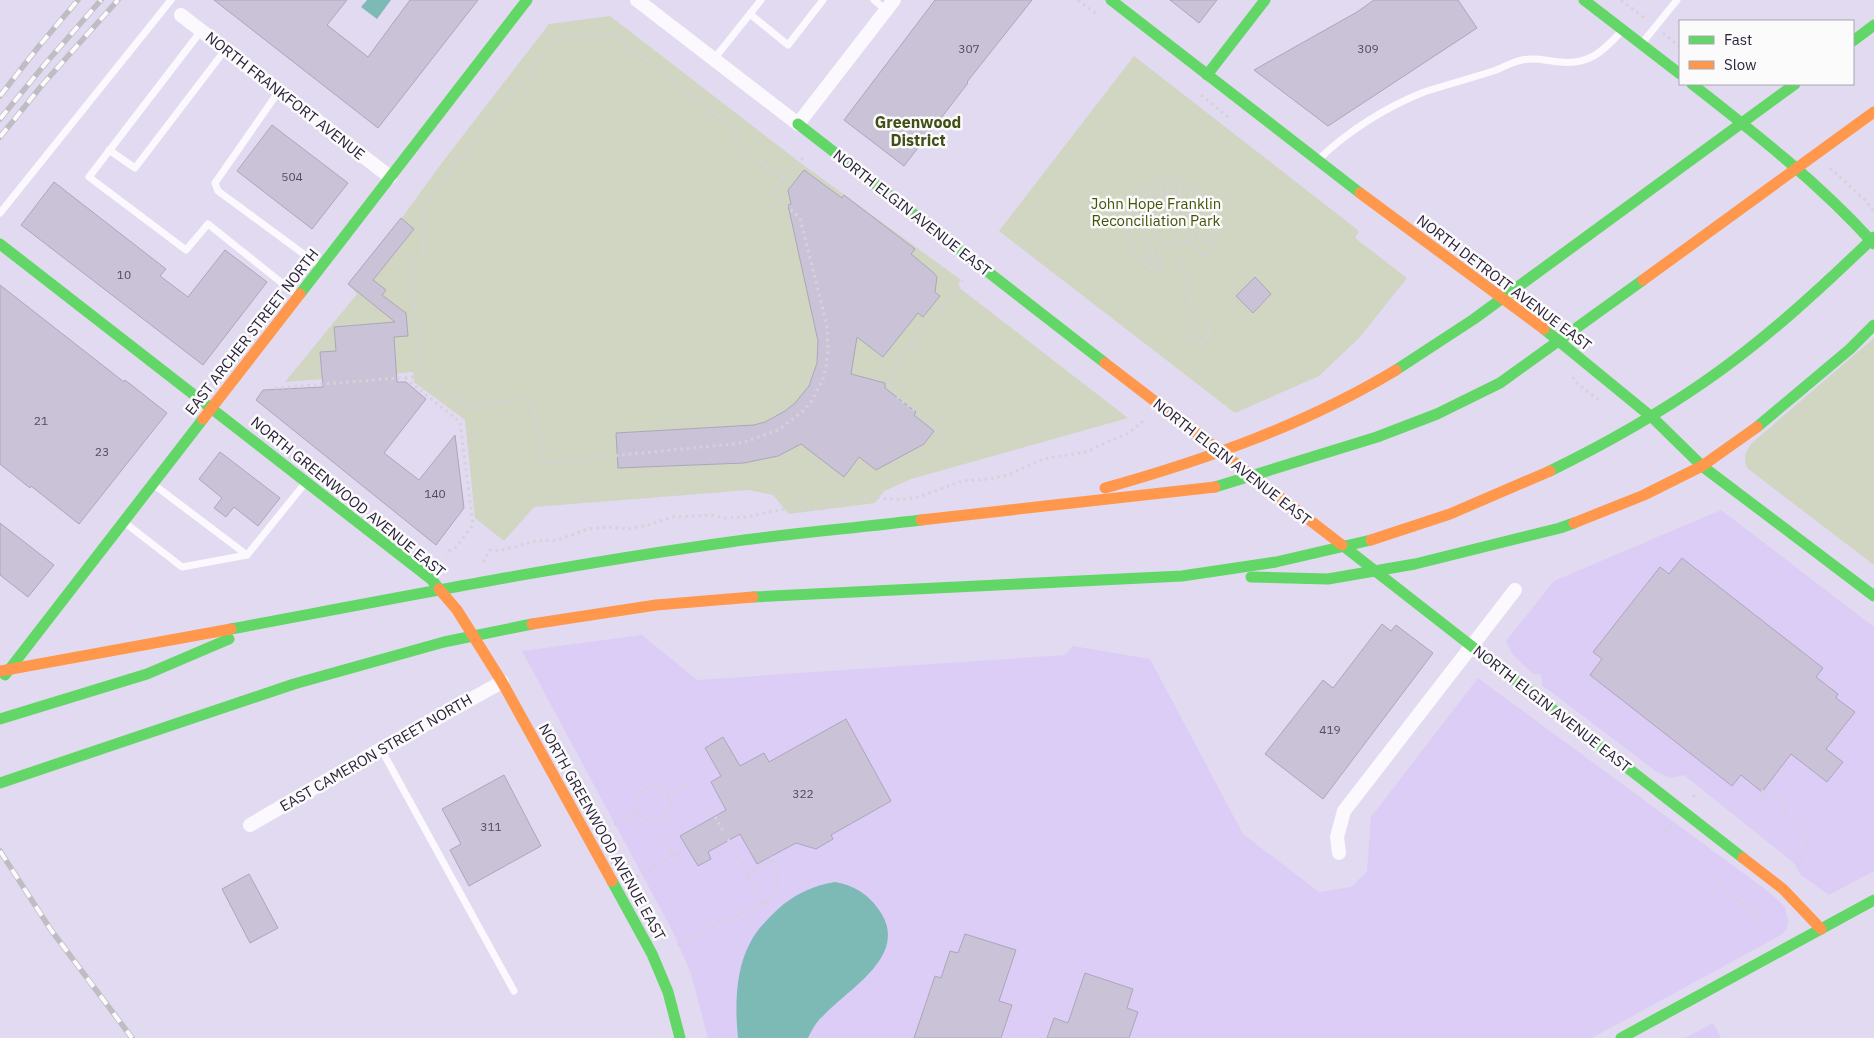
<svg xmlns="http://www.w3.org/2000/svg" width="1874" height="1038" viewBox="0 0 1874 1038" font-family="'IBM Plex Sans',sans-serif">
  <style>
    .built { fill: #dbcdf6 }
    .green { fill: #d0d6c1 }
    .water { fill: #7db9b5 }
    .building { fill: #cac2d7; stroke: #ada5ba }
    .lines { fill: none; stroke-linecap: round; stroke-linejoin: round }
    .path { stroke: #d5d2da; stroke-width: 3; stroke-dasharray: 2.5 4; stroke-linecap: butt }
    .lane { stroke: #fbf9fd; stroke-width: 7 }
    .street { stroke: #fbf9fd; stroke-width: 14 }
    .fast { stroke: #63d668; stroke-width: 11 }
    .slow { stroke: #ff974d; stroke-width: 11 }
    .rail-casing { stroke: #bfbdc3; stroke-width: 5.5 }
    .rail { stroke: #fbfbfb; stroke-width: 4; stroke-dasharray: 11; stroke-linecap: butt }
    .labels { text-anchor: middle; stroke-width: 5; stroke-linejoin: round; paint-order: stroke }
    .number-label { font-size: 12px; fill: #544b62 }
    .street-label { font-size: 15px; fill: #2c233b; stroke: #fbfbfb }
    .park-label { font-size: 15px; fill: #445309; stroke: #fbfbfb }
    .neighbourhood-label { font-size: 16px; font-weight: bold; fill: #414e16; stroke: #fbfbfb }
  </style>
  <rect width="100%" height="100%" fill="#e2daf0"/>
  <g class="built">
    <path d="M1721 510 1874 627V871L1829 895 1801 875 1794 863 1684 775 1670 778 1657 772 1542 685 1541 674H1533L1513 655 1506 641 1554 581Z"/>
    <path d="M642 635 697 680 1065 655 1073 646 1150 659 1243 834 1319 892 1351 887 1367 871 1371 817 1478 678 1769 892 1785 907 1788 921 1786 930 1779 936 1592 1038H708L691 974 673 932 522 651Z"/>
    <path d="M1713 1023 1721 1038H1685Z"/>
  </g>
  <g class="green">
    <path d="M610 16 798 161 961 280 957 286 1128 418 911 479 884 491 875 503 789 514 773 495 749 490 534 507 504 541 475 518 465 420 414 382 413 372 285 382 357 294 348 284 401 219 441 164 549 24Z"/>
    <path d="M1134 56 1359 231 1355 238 1407 278 1360 337 1319 376 1235 413 999 231Z"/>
    <path d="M1874 338V565L1747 468C1743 457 1745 452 1752 443Z"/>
  </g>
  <g class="water">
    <path d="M367 0H391L377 19 361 7Z"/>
    <path d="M835 882C854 885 869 895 879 910 911 955 849 988 823 1016 816 1022 812 1030 808 1038H738C735 1008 735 971 750 943 756 930 767 920 777 910 793 895 814 885 835 882Z"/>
  </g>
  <g class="building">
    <path d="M214 0H347L327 25 368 57 410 0H478L378 128Z"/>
    <path d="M935 0H1032L967 82 968 83 904 166 844 120Z"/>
    <path d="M1170 0H1217L1199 23Z"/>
    <path d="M1374 0H1458L1477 28 1328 126 1254 70 1357 12Z"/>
    <path d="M272 125 348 183 312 229 237 171Z"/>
    <path d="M804 170 842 198 844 195 915 249 911 254 934 273 937 277 935 292 940 296 923 317 918 313 883 357 857 337 851 374 885 383V388L916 412 914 415 934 431 924 444 876 470 859 457 844 477 801 444 778 456 744 463 618 468 616 433 754 425 765 422 785 411 795 403 809 386 817 363 818 341 788 205 791 204 788 190Z"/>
    <path d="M54 182 166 269 160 276 188 297 225 250 267 282 203 365 21 225Z"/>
    <path d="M401 218 414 229 373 280 386 290 382 295 406 313 408 336 394 337 397 382H406L426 399 384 453 419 480 455 435 464 508 436 545 256 400 263 390 323 387 320 352 336 351 334 327 395 322 348 284Z"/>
    <path d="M1255 277 1271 294 1253 313 1236 296Z"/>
    <path d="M0 285 124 382 125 380 167 413 79 524 31 486 30 488 0 464Z"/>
    <path d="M220 452 280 498 258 526 234 507 226 517 214 508 222 498 199 479Z"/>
    <path d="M0 523 54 565 28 597 0 575Z"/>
    <path d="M1682 558 1823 668 1816 677 1838 694 1836 698 1855 712 1826 749 1843 762 1827 782 1791 754 1762 792 1741 775 1732 786 1590 675 1602 659 1593 652 1660 567 1669 574Z"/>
    <path d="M1382 624 1391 631 1396 625 1433 653 1323 799 1265 754 1323 680 1333 688Z"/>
    <path d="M846 719 891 801 831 835 833 839 816 849 796 843 757 864 740 834 708 852 711 859 698 866 680 836 726 810 711 782 721 776 705 748 723 737 740 766 764 753 769 762Z"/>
    <path d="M504 775 541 846 469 886 450 850 461 844 442 809Z"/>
    <path d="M249 874 278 928 250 943 222 889Z"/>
    <path d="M965 934 1016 950 999 1001 1012 1005 1001 1038H914L935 976 941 978 950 951 958 953Z"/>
    <path d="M1085 973 1133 989 1127 1008 1138 1012 1129 1038H1047L1054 1018 1068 1023Z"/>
  </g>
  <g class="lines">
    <g class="path">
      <path d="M1078 0 1099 16"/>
      <path d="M1621 0 1647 20"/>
      <path d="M1663 33 1680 47"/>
      <path d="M1201 95 1229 118"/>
      <path d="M1830 168 1865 200 1874 212"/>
      <path d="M783 179 739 144 733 127 611 33 556 38 422 207 423 257 409 265 423 376 470 407 532 398 542 463 742 443 778 430 802 412 811 402 823 379 826 366 828 351 827 326 800 218 772 193C781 181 791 165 804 158"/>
      <circle cx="1172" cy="226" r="19"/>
      <path d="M1185 241 1193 245 1205 256C1249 202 1165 147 1132 203 1124 215 1124 230 1129 244 1134 256 1144 269 1159 270L1161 265 1147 259 1143 255 1147 252 1161 261 1163 257C1125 241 1140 190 1180 196L1181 192H1162L1147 200 1144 197C1176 166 1227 203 1208 244L1203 242 1206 237 1190 233"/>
      <path d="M1176 245 1196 320"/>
      <circle cx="1198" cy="331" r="11"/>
      <path d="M1573 377 1574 381 1601 402"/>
      <path d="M405 378 460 422 473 525 456 547 449 551 446 555"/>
      <path d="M275 388 423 376"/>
      <path d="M950 439 896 396C894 390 890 384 891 377 894 359 949 299 963 281"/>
      <path d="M483 562 490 550 499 551 536 541 557 540 588 529 608 527 627 529 648 525 672 517 710 515 724 518 747 517 768 512 792 508 822 509 844 501 873 497 896 500 919 497 962 481 988 479 1008 475 1043 459 1087 452 1107 442 1129 433 1143 421"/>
      <circle cx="653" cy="804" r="17"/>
      <path d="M1763 790 1761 797 1770 793C1781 798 1786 802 1785 814 1806 832 1815 843 1796 868"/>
      <path d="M667 796 694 782"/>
      <path d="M1693 797 1698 792"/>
      <path d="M712 811 723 831"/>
      <path d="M614 825 638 812"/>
      <path d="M664 837 674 855"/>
      <path d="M1662 837 1672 823"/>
      <path d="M728 839 763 904"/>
      <path d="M747 875 773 860"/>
      <path d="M1712 878 1759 918"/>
      <path d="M631 880 681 851"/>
      <path d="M678 946C694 937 710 926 726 919 741 913 774 905 778 887 779 876 775 866 772 856"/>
    </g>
    <g class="lane">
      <path d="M874 0 886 10"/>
      <path d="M750 14 788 45 823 0"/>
      <path d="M201 31 89 177 186 250 208 224 297 295"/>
      <path d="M1643 42 1677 0"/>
      <path d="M714 59 761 0"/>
      <path d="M279 91 215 183 218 191 320 266"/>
      <path d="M109 150 135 168 225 50"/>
      <path d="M1319 159C1348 131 1386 107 1424 92 1446 85 1468 79 1490 72 1501 69 1511 62 1522 60 1535 57 1547 61 1560 62 1589 65 1602 52 1621 32"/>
      <path d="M0 213 171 0"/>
      <path d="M153 484 247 555 306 482"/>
      <path d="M124 522 182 567 247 555"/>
      <path d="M381 749 514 991"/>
    </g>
    <g class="street">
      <path d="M637 0 798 124 894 0"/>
      <path d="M181 15 390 177"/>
      <path d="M250 825 381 749 502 682"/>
      <path d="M1339 853 1337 837 1344 811 1515 590"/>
    </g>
    <g class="fast">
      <path d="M1111 0 1360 193"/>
      <path d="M1584 0 1680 74"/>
      <path d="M1853 41 1874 25"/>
      <path d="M1207 75 1265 0"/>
      <path d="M1692 84C1756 134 1819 183 1874 244"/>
      <path d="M798 124 1105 363"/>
      <path d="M0 244 432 580 439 589"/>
      <path d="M300 294 527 0"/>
      <path d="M1544 329 1654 419 1702 466"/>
      <path d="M1396 370 1474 319 1795 84"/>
      <path d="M1757 427 1850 349 1874 325"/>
      <path d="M1702 466 1874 596"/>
      <path d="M1550 471C1603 445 1655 416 1704 382 1765 340 1820 289 1874 237"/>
      <path d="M1215 487 1377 437 1437 414 1500 383 1643 280"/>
      <path d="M1342 545 1743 858"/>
      <path d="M1251 577 1328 579 1415 564 1560 528 1574 523"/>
      <path d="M753 597 1182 576 1276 562 1371 540"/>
      <path d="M231 629C397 598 563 565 730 542 793 533 857 528 921 520"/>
      <path d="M5 675 203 419"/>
      <path d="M0 719 147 674 229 639"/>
      <path d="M0 783 294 684 444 642 532 624"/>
      <path d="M612 881 652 954 668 992 680 1038"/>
      <path d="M1621 1038 1874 900"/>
    </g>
    <g class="slow">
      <path d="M1360 193 1544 329"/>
      <path d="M1643 280 1874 112"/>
      <path d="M1105 363 1342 545"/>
      <path d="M203 419 300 294"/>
      <path d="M1105 488C1205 460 1307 424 1396 370"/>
      <path d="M921 520 1215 487"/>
      <path d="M1574 523 1644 495 1702 466 1757 427"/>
      <path d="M1371 540 1450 514 1550 471"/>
      <path d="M439 589 457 610 502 682 612 881"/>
      <path d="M532 624 656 605 753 597"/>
      <path d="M0 671 231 629"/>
      <path d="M1743 858 1783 889 1821 929"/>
    </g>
    <g class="rail-casing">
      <g id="rail">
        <path d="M0 96 39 46 78 0"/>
        <path d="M0 119 45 64 101 0"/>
        <path d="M0 137 43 84 118 0"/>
        <path d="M0 851 51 930 132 1038"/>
      </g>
    </g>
    <use href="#rail" class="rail"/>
  </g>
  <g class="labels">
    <g class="number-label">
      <text x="969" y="53">307</text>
      <text x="1368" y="53">309</text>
      <text x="292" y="181">504</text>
      <text x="124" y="279">10</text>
      <text x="41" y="425">21</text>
      <text x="102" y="456">23</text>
      <text x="435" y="498">140</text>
      <text x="1330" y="734">419</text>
      <text x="803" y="798">322</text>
      <text x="491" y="831">311</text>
    </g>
    <g class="street-label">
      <text transform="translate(285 96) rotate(38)" y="5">NORTH FRANKFORT AVENUE</text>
      <text transform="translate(912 213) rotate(38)" y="5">NORTH ELGIN AVENUE EAST</text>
      <text transform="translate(1504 283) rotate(37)" y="5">NORTH DETROIT AVENUE EAST</text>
      <text transform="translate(252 332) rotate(-52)" y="5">EAST ARCHER STREET NORTH</text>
      <text transform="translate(1232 462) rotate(38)" y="5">NORTH ELGIN AVENUE EAST</text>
      <text transform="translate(348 497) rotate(39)" y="5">NORTH GREENWOOD AVENUE EAST</text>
      <text transform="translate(1552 709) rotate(38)" y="5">NORTH ELGIN AVENUE EAST</text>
      <text transform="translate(376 753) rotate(-30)" y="5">EAST CAMERON STREET NORTH</text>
      <text transform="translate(602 832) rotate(61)" y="5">NORTH GREENWOOD AVENUE EAST</text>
    </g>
    <g class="park-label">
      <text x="1156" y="209">John Hope Franklin<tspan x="1156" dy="17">Reconciliation Park</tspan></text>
    </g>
    <g class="neighbourhood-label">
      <text x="918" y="128">Greenwood<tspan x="918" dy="18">District</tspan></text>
    </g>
  </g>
  <rect x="1679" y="20" width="175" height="65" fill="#fbfbfb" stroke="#a8a5ae"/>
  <rect x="1689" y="36" width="25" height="8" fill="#63d668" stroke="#a8a5ae"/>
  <text x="1724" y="45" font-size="15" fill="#2c233b">Fast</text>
  <rect x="1689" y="61" width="25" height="8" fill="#ff974d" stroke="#a8a5ae"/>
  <text x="1724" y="70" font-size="15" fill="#2c233b">Slow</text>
</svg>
